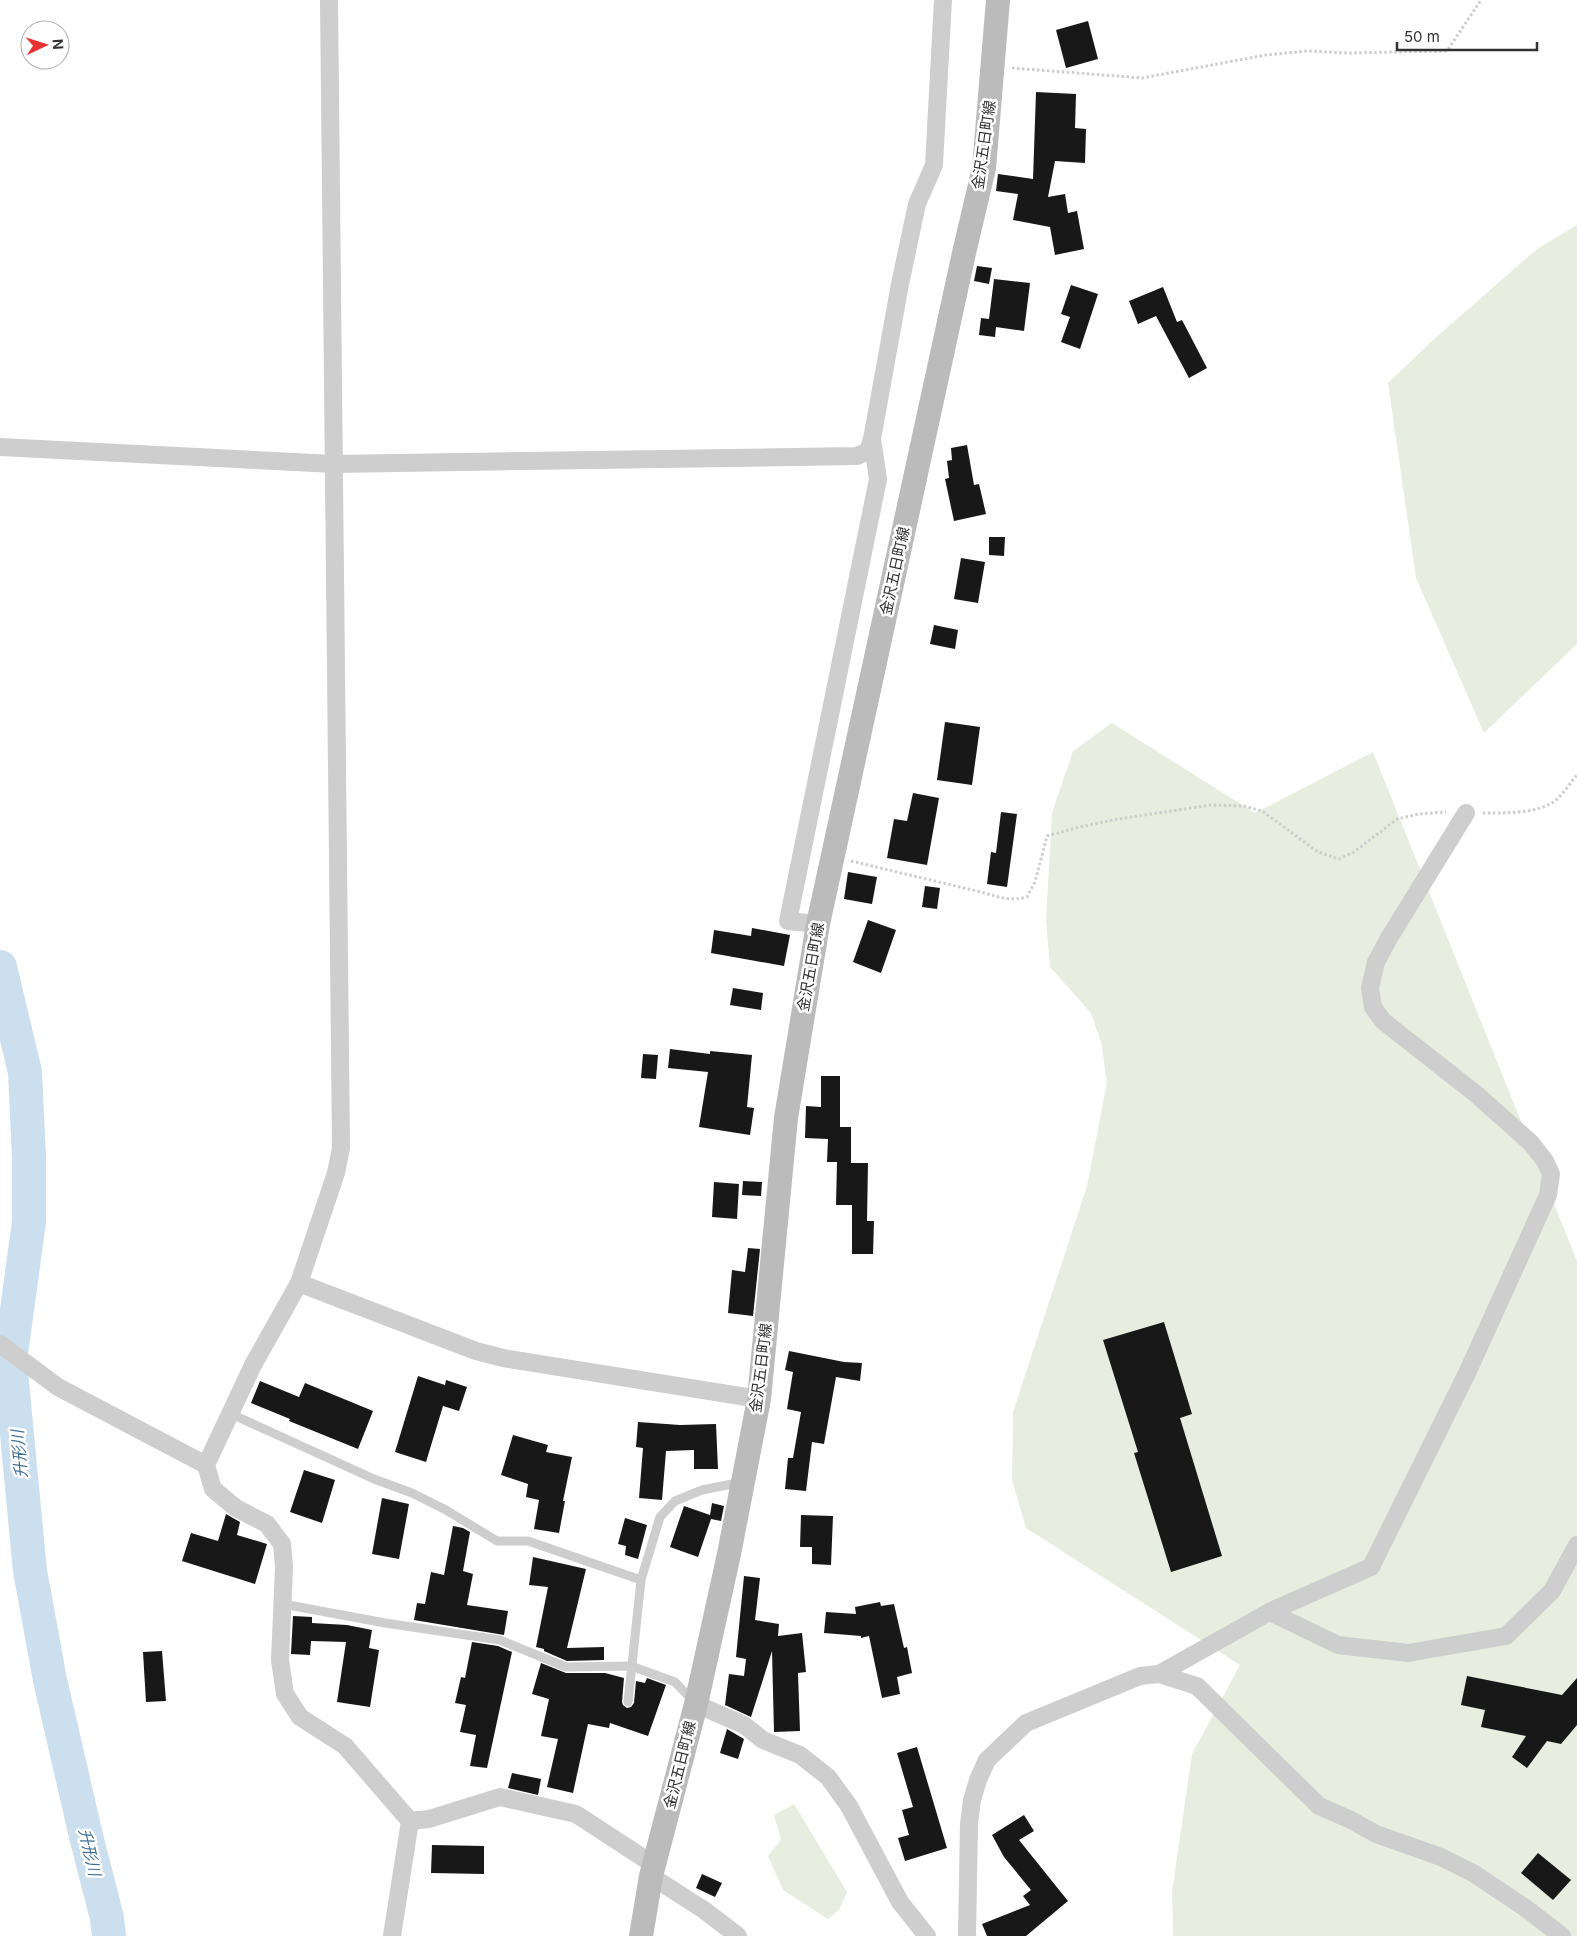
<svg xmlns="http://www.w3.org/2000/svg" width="1577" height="1936" viewBox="0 0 1577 1936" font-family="Inter,'Noto Sans JP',sans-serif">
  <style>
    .green { fill: #e7eee0 }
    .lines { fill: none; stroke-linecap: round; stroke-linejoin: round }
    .river { stroke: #ccdfee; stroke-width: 34 }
    .building { fill: #181818 }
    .path { stroke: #cecece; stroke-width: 3; stroke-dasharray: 2.5 2.5; stroke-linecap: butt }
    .service { stroke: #cecece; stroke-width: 9 }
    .minor { stroke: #cecece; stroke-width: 18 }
    .secondary { stroke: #bbb; stroke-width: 24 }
    .labels { text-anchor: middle; stroke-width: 5; stroke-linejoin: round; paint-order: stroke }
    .street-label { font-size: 15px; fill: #313131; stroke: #fff }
    .water-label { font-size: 16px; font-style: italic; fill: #3c6f97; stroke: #fff }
  </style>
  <rect width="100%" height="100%" fill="#fff"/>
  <g class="green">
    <path d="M1577 225V644L1484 733 1416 578 1388 383 1434 339 1537 249Z"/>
    <path d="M1112 723 1255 813 1373 752 1577 1261V1936H1173L1172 1892 1192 1754 1240 1665 1026 1528 1012 1480 1013 1412 1087 1186 1107 1082 1101 1042 1091 1013 1050 967 1046 920 1052 813 1073 751Z"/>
    <path d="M794 1804 847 1892 839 1910 828 1919 783 1890 768 1856 781 1840 774 1815Z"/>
  </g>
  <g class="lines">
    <path class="river" d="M0 967 25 1072 29 1157V1222L10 1361 30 1571 50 1680 86 1836 107 1918 109 1936"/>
  </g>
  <g class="building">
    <path d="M1088 21 1098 59 1066 68 1056 30Z"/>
    <path d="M1036 92 1076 94 1075 128 1086 129 1085 163 1055 161 1048 197 1065 194 1068 213 1077 211 1084 249 1055 255 1050 227 1013 220 1018 194 996 191 998 174 1033 179Z"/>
    <path d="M977 266 992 268 989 284 974 281Z"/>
    <path d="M994 279 1030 283 1024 331 996 327 995 337 979 335 981 318 989 319Z"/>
    <path d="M1071 285 1098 294 1080 349 1061 342 1070 317 1061 314Z"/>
    <path d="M1163 287 1177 322 1182 320 1207 368 1189 378 1156 316 1138 324 1129 301Z"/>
    <path d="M967 445 974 485 979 484 986 514 954 521 945 479 949 478 947 461 952 460 951 448Z"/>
    <path d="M989 537H1005L1004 556 989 555Z"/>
    <path d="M961 558 985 562 978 603 954 599Z"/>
    <path d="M934 625 958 630 955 649 930 644Z"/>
    <path d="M945 722 980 727 972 785 937 780Z"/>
    <path d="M913 793 939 798 927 865 887 858 894 819 907 821Z"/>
    <path d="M1001 812 1017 814 1007 887 987 884 991 852 996 853Z"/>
    <path d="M848 872 877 877 872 904 844 899Z"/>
    <path d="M925 886 940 888 937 909 922 907Z"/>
    <path d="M868 920 896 930 881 973 853 962Z"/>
    <path d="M752 928 790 935 784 966 711 953 714 930 751 936Z"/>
    <path d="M733 988 763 993 761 1010 730 1005Z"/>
    <path d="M670 1049 710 1054V1051L752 1055 747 1107 754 1108 750 1135 699 1127 708 1072 668 1068Z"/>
    <path d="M643 1054 658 1055 656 1079 641 1078Z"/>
    <path d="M821 1076H840V1127H851V1163H868L867 1221H874L873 1254H852V1205H836L837 1162H827L828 1139 805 1138 806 1106 821 1107Z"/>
    <path d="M743 1181 762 1182 761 1196 742 1195Z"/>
    <path d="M714 1182 739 1184 737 1219 712 1217Z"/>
    <path d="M748 1248 760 1249 753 1316 728 1313 732 1270 745 1272Z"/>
    <path d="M1164 1322 1192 1414 1180 1418 1222 1556 1171 1572 1134 1453 1138 1452 1103 1340Z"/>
    <path d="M789 1351 844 1362 862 1363 860 1381 836 1377 824 1444 812 1442 806 1491 785 1489 788 1458H793L801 1412 787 1409 793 1372 785 1370Z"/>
    <path d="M418 1376 445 1385 446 1380 467 1387 459 1411 443 1406 426 1462 395 1452Z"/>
    <path d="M260 1381 299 1397 305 1383 373 1411 358 1449 289 1421 290 1419 251 1403Z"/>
    <path d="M638 1422 680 1425 716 1424 718 1469H694V1450L666 1451 662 1500 639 1498 643 1448 636 1447Z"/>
    <path d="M513 1435 548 1445 546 1452 572 1457 563 1501H565L559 1533 534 1529 539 1500 526 1497 528 1484 501 1475Z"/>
    <path d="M304 1470 335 1480 322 1523 290 1512Z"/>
    <path d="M382 1498 409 1504 399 1559 372 1554Z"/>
    <path d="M712 1503 724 1506 721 1521 711 1519 698 1557 670 1547 684 1506 710 1515Z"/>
    <path d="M226 1514 240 1522 237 1535 267 1544 255 1584 182 1561 191 1533 218 1541Z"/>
    <path d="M801 1515 833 1516 831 1565 812 1564V1547H800Z"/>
    <path d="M625 1518 647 1525 638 1559 625 1555 626 1546 618 1544Z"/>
    <path d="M453 1526 463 1528 470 1532 463 1571 473 1574 467 1605 508 1611 504 1635 414 1620 417 1603 425 1604 431 1572 444 1575Z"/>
    <path d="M533 1557 586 1569 567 1648 604 1647V1660L567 1661 544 1651V1649L536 1647 548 1587 529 1585Z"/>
    <path d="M744 1576 760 1578 755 1620 779 1624 778 1636 802 1633 806 1672 798 1673 800 1731 774 1732 772 1651 751 1717 725 1705 729 1674 744 1676 746 1659 736 1657Z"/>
    <path d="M880 1602 881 1606 894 1604 904 1648 907 1647 912 1673 897 1677 900 1694 882 1698 869 1636 861 1638V1636L824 1633 826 1612 856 1614 855 1607Z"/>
    <path d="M293 1616 312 1617V1623L347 1625 372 1630 369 1648 379 1650 370 1707 337 1702 346 1642 311 1641 310 1655 291 1654Z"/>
    <path d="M472 1642 498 1646 512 1652 487 1768 470 1766 476 1735 460 1732 466 1705 455 1703 461 1677 465 1678Z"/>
    <path d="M162 1651 166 1701 146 1702 143 1652Z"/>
    <path d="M541 1663 566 1673H605L624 1678 622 1702 623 1705 627 1708 631 1707 634 1703 636 1681 645 1683 647 1678 666 1685 648 1736 610 1723 609 1728 588 1724 573 1793 547 1787 558 1739 541 1736 549 1699 532 1694Z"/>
    <path d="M1467 1676 1562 1695 1577 1678V1725L1561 1744 1547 1741 1527 1768 1512 1757 1526 1736 1481 1727 1485 1710 1461 1705Z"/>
    <path d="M727 1729 744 1739 738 1759 720 1753Z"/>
    <path d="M917 1747 947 1848 905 1861 898 1838 909 1835 902 1810 913 1807 897 1753Z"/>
    <path d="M512 1773 541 1779 538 1795 508 1788Z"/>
    <path d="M1024 1815 1034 1831 1019 1840 1068 1901 1026 1936H987L982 1924 1030 1905 1023 1896 1031 1890 1004 1857 992 1835Z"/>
    <path d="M432 1845 484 1846V1874L431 1873Z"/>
    <path d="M1538 1853 1571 1880 1553 1900 1521 1873Z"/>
    <path d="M702 1874 722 1883 715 1897 696 1888Z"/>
  </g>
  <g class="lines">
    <g class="path">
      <path d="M1012 68 1142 78 1266 55 1307 51 1347 53 1447 51 1481 0"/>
      <path d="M1483 813C1503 813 1540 814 1556 800 1564 793 1570 783 1577 775"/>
      <path d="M851 861 985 893C1000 898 1012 901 1027 897L1035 882 1047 836 1079 827 1118 819 1211 805 1244 806 1262 811 1318 852 1339 859 1354 852 1397 819 1419 814 1446 812"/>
    </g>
    <g class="service">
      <path d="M229 1413 374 1479 412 1493 446 1510 497 1541H528L641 1580"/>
      <path d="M283 1604 385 1623 500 1640 566 1667 631 1666 675 1682 694 1702"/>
      <path d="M628 1702 641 1580 660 1517 675 1501 702 1490 742 1482"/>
    </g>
    <g class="minor">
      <path d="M329 0 341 1148 336 1173 299 1283 253 1365 206 1465 213 1489 236 1508 267 1524 282 1544 284 1567 280 1660 285 1694 300 1717 345 1746 410 1821 392 1936"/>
      <path d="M0 447 334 464 857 456 868 451 872 439 900 284 917 204 934 165 943 0"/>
      <path d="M818 924 788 921 878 479 872 439"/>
      <path d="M299 1283 476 1351 503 1358 759 1399"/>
      <path d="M0 1344 58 1387 206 1465"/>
      <path d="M1270 1612 1338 1645 1408 1653 1506 1636 1552 1591 1577 1545"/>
      <path d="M1159 1674 1271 1611 1371 1567 1468 1371 1548 1195 1551 1174 1545 1161 1531 1143 1476 1094 1383 1021 1373 1007 1370 988 1376 962 1389 938 1466 813"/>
      <path d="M696 1704 744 1725 763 1740 800 1755 828 1777 849 1806 900 1902 927 1936"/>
      <path d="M410 1821 429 1819 500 1797 576 1814 654 1865"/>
      <path d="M651 1876 704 1910 738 1936"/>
      <path d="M967 1936 969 1824 972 1800 978 1780 987 1760 1026 1723 1140 1676 1159 1674 1197 1686 1319 1806 1351 1820 1376 1834 1441 1857 1473 1873 1524 1907 1562 1936"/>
    </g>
    <path class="secondary" d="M641 1936 651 1876 696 1704 729 1554 759 1399 786 1118 818 924 964 253 984 168 998 0"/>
  </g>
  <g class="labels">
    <g class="street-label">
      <text transform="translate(984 145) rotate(-82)" y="5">金沢五日町線</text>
      <text transform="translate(895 571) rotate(-78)" y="5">金沢五日町線</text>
      <text transform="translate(811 967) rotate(-80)" y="5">金沢五日町線</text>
      <text transform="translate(761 1368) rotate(-83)" y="5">金沢五日町線</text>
      <text transform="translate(680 1765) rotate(-76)" y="5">金沢五日町線</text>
    </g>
    <g class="water-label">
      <text transform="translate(19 1454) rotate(-95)" y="6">升形川</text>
      <text transform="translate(90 1852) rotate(77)" y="6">升形川</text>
    </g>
  </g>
  <g transform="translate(45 45) rotate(86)"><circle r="24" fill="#ffffff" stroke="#adadad"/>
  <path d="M0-4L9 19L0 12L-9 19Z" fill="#ea3235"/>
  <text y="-8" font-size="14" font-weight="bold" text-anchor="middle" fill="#313131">N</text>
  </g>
  <path d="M1397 42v8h140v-8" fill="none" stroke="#313131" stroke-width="2.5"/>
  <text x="1404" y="42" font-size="15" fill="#313131" stroke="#ffffff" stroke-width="4" paint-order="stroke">50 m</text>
</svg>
